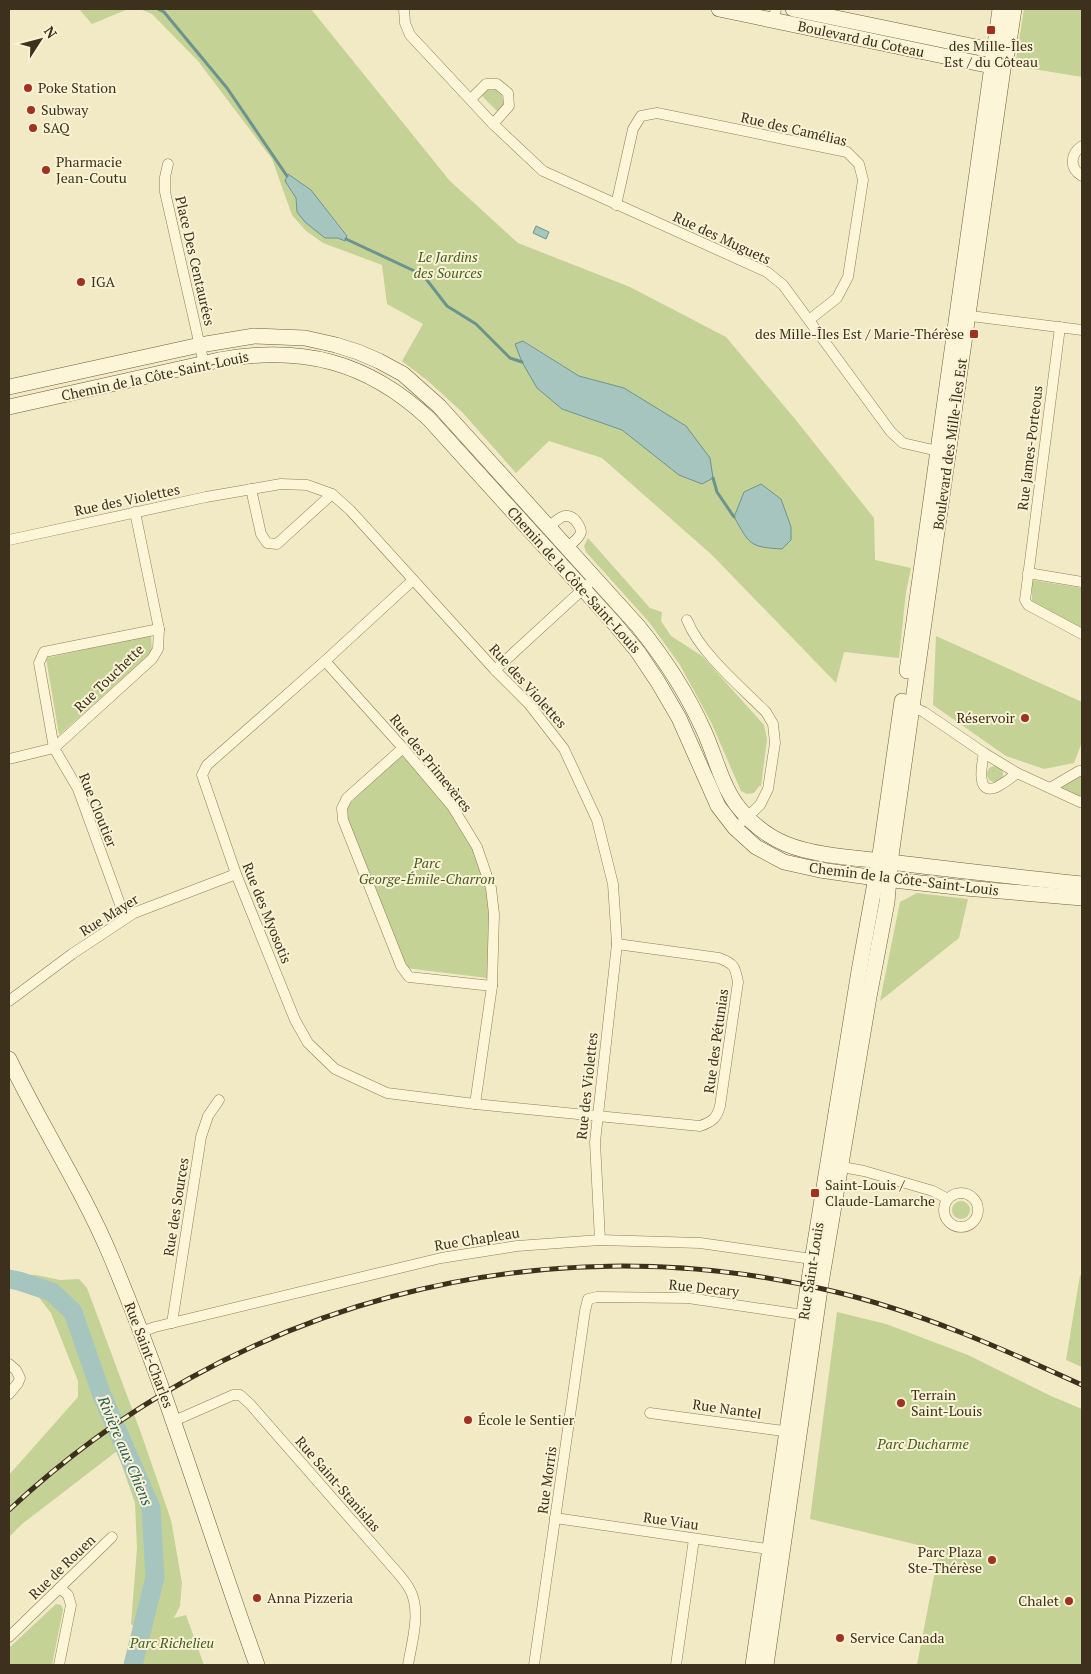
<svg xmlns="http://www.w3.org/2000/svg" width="1091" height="1674" viewBox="0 0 1091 1674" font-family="'PT Serif',serif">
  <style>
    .green { fill: #c4d296; fill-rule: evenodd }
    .water { fill: #a6c5bf; stroke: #6b948f }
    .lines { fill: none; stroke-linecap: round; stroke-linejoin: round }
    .stream { stroke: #6b948f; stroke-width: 3 }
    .river { stroke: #a6c5bf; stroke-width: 19 }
    .street-casing { stroke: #8f7c58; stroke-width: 11 }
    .secondary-casing { stroke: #715c3b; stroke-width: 16 }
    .street { stroke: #fcf5d8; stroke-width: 10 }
    .secondary { stroke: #fcf5d8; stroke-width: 15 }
    .rail-casing { stroke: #3d311d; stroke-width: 5 }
    .rail { stroke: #f9f2d4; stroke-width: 3; stroke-dasharray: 9; stroke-linecap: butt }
    .poi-dot { fill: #a43022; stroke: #f9f2d4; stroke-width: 2 }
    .labels { text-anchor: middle; stroke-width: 4; stroke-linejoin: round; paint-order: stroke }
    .street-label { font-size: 14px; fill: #3d311d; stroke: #f9f2d4 }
    .poi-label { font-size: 14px; fill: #3d311d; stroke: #f9f2d4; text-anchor: start }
    .park-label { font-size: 14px; font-style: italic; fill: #465c22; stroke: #f9f2d4 }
    .water-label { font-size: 15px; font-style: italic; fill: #2b5c5e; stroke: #f9f2d4 }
  </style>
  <rect width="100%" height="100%" fill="#f2eac4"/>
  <g class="green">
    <path d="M79 9H128L92 24Z"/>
    <path d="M140 9H311L450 181 518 243 630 287 726 337 795 419 874 518 875 560 911 568 906 592 899 658 844 652 836 683 712 555 602 458 549 441 516 473 462 412 428 381 402 361 423 324 387 304 382 265 323 243 305 230 292 215 272 159 198 61 152 14ZM288 174 311 190 347 235 345 241 338 238H325L297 212 296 198ZM524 341 579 376 624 388 679 475 622 430 562 409Z"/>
    <path d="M1024 9H1082V77L1015 66Z"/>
    <path d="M487 90H496L502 96 504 104 497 111 481 95Z"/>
    <path d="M588 538 650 608 662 612 661 621 671 636 702 656 764 725 767 739 761 786H759L754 793 747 794 741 791 711 722 680 665 649 622 586 552 584 546Z"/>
    <path d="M1032 580 1082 588V630L1032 602Z"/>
    <path d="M151 635 152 652 59 735 46 658Z"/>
    <path d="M936 636 1082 702V742L1074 763 1044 769 1006 756 933 705Z"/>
    <path d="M403 752 445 798 477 847 494 914 487 978 406 968 344 809Z"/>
    <circle cx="995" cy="774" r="8"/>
    <path d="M1082 774V798L1057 787Z"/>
    <path d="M917 893 968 899 959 938 880 1001 900 902Z"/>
    <circle cx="961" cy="1210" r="9"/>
    <path d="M9 1274 36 1275 60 1280 79 1279 87 1288 141 1433 171 1520 182 1583 180 1606 174 1618 186 1615 204 1665H129L138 1630 131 1624 137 1548 135 1503 117 1451 22 1524 9 1537V1475L78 1397V1381L51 1313 37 1295 17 1287 9 1286Z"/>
    <path d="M1080 1275 1082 1276V1367L1066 1360Z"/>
    <path d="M837 1312 886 1324 968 1355 1051 1396 1082 1409V1665H917L939 1550 810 1519Z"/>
    <path d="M56 1604 61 1605 63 1610 52 1665H9V1648Z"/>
  </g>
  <g class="water">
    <path d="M288 174 311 190 347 236 345 241 338 238H325L305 222 297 212 296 198 285 181Z"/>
    <path d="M536 226 549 232 546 239 533 233Z"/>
    <path d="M523 341 579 376 624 388 686 426 710 458 713 478 702 484 679 475 622 430 562 409 537 388 522 362 515 344Z"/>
    <path d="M761 484 781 499 791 527V540L782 549C748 547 750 544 734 517L744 492Z"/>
  </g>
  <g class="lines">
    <g class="stream">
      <path d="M158 9 164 12 227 88 287 176"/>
      <path d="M346 239 423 275 447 306 476 324 510 358 522 362"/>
      <path d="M713 478 717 492 734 517"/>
    </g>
    <path class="river" d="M9 1279 19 1281 52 1292 73 1312 101 1393 151 1508 155 1577 133 1665"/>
    <g class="street-casing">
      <g id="street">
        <path d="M404 9 405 23 410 35 493 124 543 171 767 272 783 285 891 432 903 443 942 452"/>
        <path d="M773 20 776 9"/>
        <path d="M471 99 486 84H497L508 93 509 106 493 124"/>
        <path d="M1082 146C1070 154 1069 168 1082 176"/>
        <path d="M168 164 165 177V192L204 364"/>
        <path d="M616 205 633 129 641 116 657 113 847 152 859 164 863 180 848 277 837 298 809 320"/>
        <path d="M963 315 1082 330"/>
        <path d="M1060 327 1025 600 1028 605 1082 634"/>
        <path d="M251 489 261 534 267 543 277 544 332 494"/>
        <path d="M549 527C558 519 566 510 576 521 578 524 581 528 581 532 580 538 572 543 568 547"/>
        <path d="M9 540 206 497 281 484 307 485 332 494 350 510 495 670 529 704 564 749 597 820 613 884 617 944 595 1142 600 1240"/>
        <path d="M1028 573 1082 582"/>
        <path d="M413 580 325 661 207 765 202 775 236 874 295 1020 308 1043 335 1069 387 1093 475 1104 700 1126C712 1122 717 1118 720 1106L738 982C735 967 735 964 719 958L617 944"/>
        <path d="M687 620C700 653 741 687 766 712L773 724 775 743 768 789 760 805 743 821"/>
        <path d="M325 661 403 748 452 806 477 847 491 888 494 914 492 986 475 1104"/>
        <path d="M495 670 595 578"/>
        <path d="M906 707 915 708 924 712 984 753 1017 773 1080 802 1082 801"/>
        <path d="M403 748 347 798 342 808 343 820 401 966 409 977 492 986"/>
        <path d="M984 753C982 763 975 797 997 787 1004 783 1011 778 1017 773"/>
        <path d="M9 759 54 748 152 659 158 649 159 629 135 512"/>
        <path d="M1050 788 1079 771H1082"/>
        <path d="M127 917 121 907 78 789 54 748 39 663 44 652 159 629"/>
        <path d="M9 1001 72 954 134 913 236 874"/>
        <path d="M837 1166 864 1171 933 1191 948 1199"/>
        <circle cx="961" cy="1210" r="17"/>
        <path d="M172 1323 201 1137 208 1116 219 1100"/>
        <path d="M141 1332 155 1327 441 1258 517 1246 600 1240 700 1243 819 1260"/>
        <path d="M9 1364 16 1370 20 1378 18 1383 9 1394"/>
        <path d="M650 1413 791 1432"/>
        <path d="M174 1421 233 1395H240L250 1404 389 1563C396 1571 403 1578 409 1588 422 1610 412 1641 408 1665"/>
        <path d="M555 1518 774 1550"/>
        <path d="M9 1637 112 1537"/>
        <path d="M59 1665 71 1605 68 1595 60 1588"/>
        <path d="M534 1665 585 1311 588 1299 597 1297 688 1298 810 1316"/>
        <path d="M676 1665 694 1539"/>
      </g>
    </g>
    <g class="secondary-casing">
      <g id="secondary">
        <path d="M719 9 1001 68"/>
        <path d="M793 9 1005 53"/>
        <path d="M9 387 200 345 254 336 305 338 336 345 358 352 379 361 403 374 439 406 638 626C664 658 687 693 704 731 715 755 721 783 736 804 749 821 766 836 786 844 815 856 858 858 890 862 954 870 1018 877 1082 884"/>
        <path d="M9 407 219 360C301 345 367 361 429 419L614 623 638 652 658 682 679 718 718 806 735 828 756 847 784 862 820 870 876 878 965 888 1082 898"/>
        <path d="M907 671 1000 9"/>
        <path d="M9 1059C41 1126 82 1188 111 1257 167 1390 208 1529 257 1665"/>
        <path d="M753 1665 808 1286 859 971 880 855 902 701"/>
        <path d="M766 1665 820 1289 869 997 887 902 891 856 914 693 1003 69 1008 49 1014 9"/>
      </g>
    </g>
    <use href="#street" class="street"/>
    <use href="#secondary" class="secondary"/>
    <g class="rail-casing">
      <path id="rail" d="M9 1510C230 1303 537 1220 832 1291 920 1312 1001 1348 1082 1385"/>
    </g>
    <use href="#rail" class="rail"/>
  </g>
  <g class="poi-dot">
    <rect x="986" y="25" width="10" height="10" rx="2.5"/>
    <circle cx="28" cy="88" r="5"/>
    <circle cx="31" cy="110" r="5"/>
    <circle cx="33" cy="128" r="5"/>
    <circle cx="46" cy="170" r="5"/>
    <circle cx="81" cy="282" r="5"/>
    <rect x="969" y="329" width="10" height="10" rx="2.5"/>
    <circle cx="1025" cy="718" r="5"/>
    <rect x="810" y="1188" width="10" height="10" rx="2.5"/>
    <circle cx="901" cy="1403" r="5"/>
    <circle cx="468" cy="1420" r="5"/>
    <circle cx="992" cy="1560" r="5"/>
    <circle cx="257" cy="1598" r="5"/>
    <circle cx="1069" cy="1601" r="5"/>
    <circle cx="840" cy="1638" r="5"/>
  </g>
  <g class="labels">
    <g class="street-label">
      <text transform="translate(861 39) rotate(12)" y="5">Boulevard du Coteau</text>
      <text transform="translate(794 129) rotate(13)" y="5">Rue des Camélias</text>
      <text transform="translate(722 238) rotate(25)" y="5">Rue des Muguets</text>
      <text transform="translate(195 261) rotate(77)" y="5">Place Des Centaurées</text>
      <text transform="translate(155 376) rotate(-12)" y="5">Chemin de la Côte-Saint-Louis</text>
      <text transform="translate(950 444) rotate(-82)" y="5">Boulevard des Mille-Îles Est</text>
      <text transform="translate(1030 448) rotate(-83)" y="5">Rue James-Porteous</text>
      <text transform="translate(127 500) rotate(-12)" y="5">Rue des Violettes</text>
      <text transform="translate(574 580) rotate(48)" y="5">Chemin de la Côte-Saint-Louis</text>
      <text transform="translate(109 678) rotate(-44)" y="5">Rue Touchette</text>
      <text transform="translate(528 686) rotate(48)" y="5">Rue des Violettes</text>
      <text transform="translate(431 763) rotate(51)" y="5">Rue des Primevères</text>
      <text transform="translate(98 810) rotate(68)" y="5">Rue Cloutier</text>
      <text transform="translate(904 879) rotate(7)" y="5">Chemin de la Côte-Saint-Louis</text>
      <text transform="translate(267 913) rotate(68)" y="5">Rue des Myosotis</text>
      <text transform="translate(109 915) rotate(-32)" y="5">Rue Mayer</text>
      <text transform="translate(716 1041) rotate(-82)" y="5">Rue des Pétunias</text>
      <text transform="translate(587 1086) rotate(-84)" y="5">Rue des Violettes</text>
      <text transform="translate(176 1207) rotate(-81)" y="5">Rue des Sources</text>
      <text transform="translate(477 1239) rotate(-9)" y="5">Rue Chapleau</text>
      <text transform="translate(811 1271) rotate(-81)" y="5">Rue Saint-Louis</text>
      <text transform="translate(704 1288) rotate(6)" y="5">Rue Decary</text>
      <text transform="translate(149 1355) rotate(69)" y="5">Rue Saint-Charles</text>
      <text transform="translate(727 1409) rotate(8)" y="5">Rue Nantel</text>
      <text transform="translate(547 1480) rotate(-82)" y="5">Rue Morris</text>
      <text transform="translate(338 1484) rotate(49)" y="5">Rue Saint-Stanislas</text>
      <text transform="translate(671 1521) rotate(8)" y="5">Rue Viau</text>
      <text transform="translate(62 1567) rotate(-44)" y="5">Rue de Rouen</text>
    </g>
    <g class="poi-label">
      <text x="991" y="51" text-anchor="middle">des Mille-Îles<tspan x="991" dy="16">Est / du Côteau</tspan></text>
      <text x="38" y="93">Poke Station</text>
      <text x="41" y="115">Subway</text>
      <text x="43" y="133">SAQ</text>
      <text x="56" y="167">Pharmacie<tspan x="56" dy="16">Jean-Coutu</tspan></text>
      <text x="91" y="287">IGA</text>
      <text x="964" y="339" text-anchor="end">des Mille-Îles Est / Marie-Thérèse</text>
      <text x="1015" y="723" text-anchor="end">Réservoir</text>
      <text x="825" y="1190">Saint-Louis /<tspan x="825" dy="16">Claude-Lamarche</tspan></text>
      <text x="911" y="1400">Terrain<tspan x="911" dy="16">Saint-Louis</tspan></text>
      <text x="478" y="1425">École le Sentier</text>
      <text x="982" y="1557" text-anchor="end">Parc Plaza<tspan x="982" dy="16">Ste-Thérèse</tspan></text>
      <text x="267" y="1603">Anna Pizzeria</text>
      <text x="1059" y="1606" text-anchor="end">Chalet</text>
      <text x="850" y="1643">Service Canada</text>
    </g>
    <g class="park-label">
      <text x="448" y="262">Le Jardins<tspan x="448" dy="16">des Sources</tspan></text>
      <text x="427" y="868">Parc<tspan x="427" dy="16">George-Émile-Charron</tspan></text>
      <text x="923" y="1449">Parc Ducharme</text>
      <text x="172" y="1648">Parc Richelieu</text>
    </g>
    <g class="water-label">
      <text transform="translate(125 1451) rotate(67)" y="5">Rivière aux Chiens</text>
    </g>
  </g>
  <rect width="1091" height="1674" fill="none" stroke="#3d311d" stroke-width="20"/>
  <g transform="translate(40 40) rotate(54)" stroke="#f9f2d4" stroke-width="4" paint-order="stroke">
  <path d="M0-4L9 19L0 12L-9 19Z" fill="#3d311d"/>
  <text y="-8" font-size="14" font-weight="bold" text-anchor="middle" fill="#3d311d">N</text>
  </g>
</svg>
